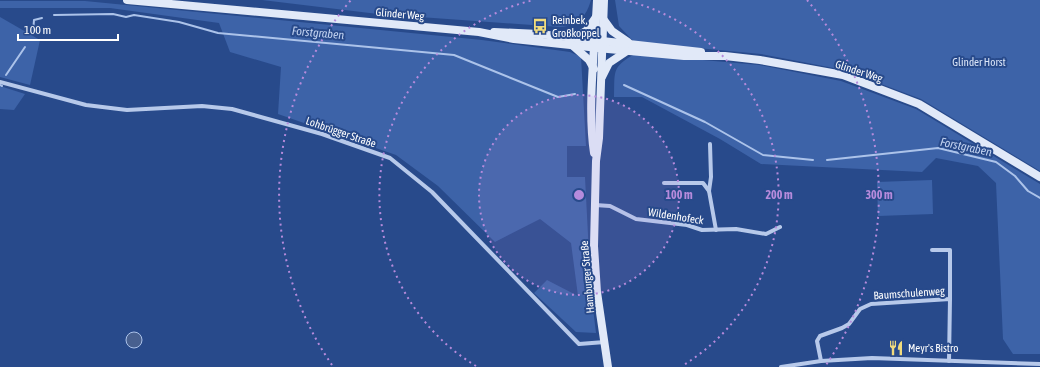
<svg xmlns="http://www.w3.org/2000/svg" width="1040" height="367" viewBox="0 0 1040 367" font-family="'Asap Condensed',sans-serif">
  <style>
    .green { fill: #3d63a8 }
    .water { fill: #48608f; stroke: #acc3ea }
    .lines { fill: none; stroke-linecap: round; stroke-linejoin: round }
    .stream { stroke: #acc3ea; stroke-width: 2 }
    .minor { stroke: #b7c9ea; stroke-width: 4 }
    .secondary { stroke: #e1e9f8; stroke-width: 8 }
    .ring { fill: none; stroke: #b68bdc; stroke-width: 2; stroke-dasharray: 2 4 }
    .labels { text-anchor: middle; stroke-width: 4; stroke-linejoin: round; paint-order: stroke }
    .street-label { font-size: 11px; fill: #fff; stroke: #284a8b }
    .poi-label { font-size: 11px; fill: #fff; stroke: #284a8b; text-anchor: start }
    .park-label { font-size: 11px; fill: #dbe5f8; stroke: #284a8b }
    .water-label { font-size: 12px; font-style: italic; fill: #c3d3f1; stroke: #284a8b }
    .centre { fill: #b68bdc; stroke: #284a8b; stroke-width: 2 }
    .ring-label { font-size: 12px; text-anchor: middle; font-weight: bold; fill: #b68bdc; stroke: #284a8b; stroke-width: 4; stroke-linejoin: round; paint-order: stroke }
  </style>
  <rect width="100%" height="100%" fill="#284a8b"/>
  <g class="green">
    <path d="M262 0H591C586 17 578 26 560 27L378 14Z"/>
    <path d="M615 0H1040V171L921 99 844 70 761 54 634 42 619 26Z"/>
    <path d="M0 1H85L482 40 570 52 581 57 586 146H567V177H585L591 292 596 333 576 332 534 293 547 280 578 296 571 243 540 219 495 242 438 186 396 155 278 114 281 67 230 52 219 23 110 8H0Z"/>
    <path d="M0 17 40 40 30 85 0 77Z"/>
    <path d="M635 54 759 65 841 81 916 109 1040 184V354H1013L1003 339 996 183 978 166 936 158 922 172 761 164 720 139 642 97H614C615 72 611 67 635 54Z"/>
    <path d="M0 86 25 94 14 110 0 109Z"/>
    <path d="M932 180 933 214 878 216 877 182Z"/>
  </g>
  <circle class="water" cx="134" cy="340" r="8"/>
  <g class="lines">
    <g class="stream">
      <path d="M54 15 113 14 126 17 134 15 179 22 218 33 454 55 558 97 575 94"/>
      <path d="M33 32 34 20 42 18"/>
      <path d="M6 75 25 47"/>
      <path d="M0 85 2 86"/>
      <path d="M624 85 705 122 763 155 813 160"/>
      <path d="M827 160 938 148 996 162 1015 176 1028 191 1040 198"/>
    </g>
    <g class="minor">
      <path d="M0 82 86 105 127 110 202 106 232 109 322 134 390 158 432 192 579 344 605 342"/>
      <path d="M710 144 711 177 709 191 716 230"/>
      <path d="M664 183H703L709 191"/>
      <path d="M595 205 610 206 636 219 687 225 702 230 736 229 766 234 780 227"/>
      <path d="M932 250H950V299"/>
      <path d="M821 361 817 341 820 336 842 328 849 324 860 309 871 304 950 299 949 361"/>
      <path d="M781 367 821 361 872 358 1040 364"/>
    </g>
    <g class="secondary">
      <path d="M127 0 479 32 514 39 608 49 684 56H725L760 60 843 75 919 104 1040 177"/>
      <path d="M604 0 599 138 596 161 594 246 597 292 608 367"/>
      <path d="M604 20 612 31 628 42"/>
      <path d="M494 32 539 34 701 52"/>
      <path d="M576 37 587 30 596 17"/>
      <path d="M572 45 589 60 594 69"/>
      <path d="M602 77 609 63 627 51"/>
      <path d="M594 153C587 106 595 48 597 0"/>
    </g>
  </g>
  <circle cx="579" cy="195" r="100" fill="#b68bdc" fill-opacity=".12"/>
  <g class="ring">
    <circle cx="579" cy="195" r="100"/>
    <path d="M476 366A200 200 0 0 1 534 0M624 0A200 200 0 0 1 682 366"/>
    <path d="M332 365A300 300 0 0 1 351 0M807 0A300 300 0 0 1 826 365"/>
  </g>
  <defs>
    <g id="bus-bare" transform="scale(1.2)"><path d="M-5-6H5V4H4V6H2V4H-2V6H-4V4H-5ZM-3.5-4V0h7V-4ZM-3.5 1.2v1.5H-2V1.2ZM2 1.2v1.5H3.5V1.2Z" fill="#f1db7d" stroke="#284a8b" stroke-width="2.5" paint-order="stroke"/></g>
    <g id="restaurant-bare" transform="scale(1.2)"><path d="M-5-6h1v4h1v-4h1v4h1v-4h1v5L-1.5 .5V6h-2V.5L-5-1ZM5-6V6H3V1.5H1.5Q1.5-4 5-6Z" fill="#f1db7d" stroke="#284a8b" stroke-width="2.5" paint-order="stroke"/></g>
  </defs>
  <g fill-rule="evenodd">
    <use href="#bus-bare" x="540" y="26"/>
    <use href="#restaurant-bare" x="896" y="348"/>
  </g>
  <g class="labels">
    <g class="street-label">
      <text transform="translate(400 14) rotate(5)" y="4">Glinder Weg</text>
      <text transform="translate(859 71) rotate(18)" y="4">Glinder Weg</text>
      <text transform="translate(341 132) rotate(19)" y="4">Lohbrügger Straße</text>
      <text transform="translate(676 216) rotate(9)" y="4">Wildenhofeck</text>
      <text transform="translate(587 277) rotate(-95)" y="4">Hamburger Straße</text>
      <text transform="translate(909 293) rotate(-4)" y="4">Baumschulenweg</text>
    </g>
    <g class="poi-label">
      <text x="552" y="24">Reinbek,<tspan x="552" dy="13">Großkoppel</tspan></text>
      <text x="908" y="352">Meyr's Bistro</text>
    </g>
    <g class="park-label">
      <text x="979" y="66">Glinder Horst</text>
    </g>
    <g class="water-label">
      <text transform="translate(318 33) rotate(5)" y="4">Forstgraben</text>
      <text transform="translate(966 147) rotate(12)" y="4">Forstgraben</text>
    </g>
  </g>
  <circle cx="579" cy="195" r="6" class="centre"/>
  <g class="ring-label">
    <text x="679" y="199">100 m</text>
    <text x="779" y="199">200 m</text>
    <text x="879" y="199">300 m</text>
  </g>
  <path d="M18 34v6h100v-6" fill="none" stroke="#ffffff" stroke-width="2"/>
  <text x="24" y="34" font-size="12" fill="#ffffff" stroke="#284a8b" stroke-width="3" paint-order="stroke">100 m</text>
</svg>
